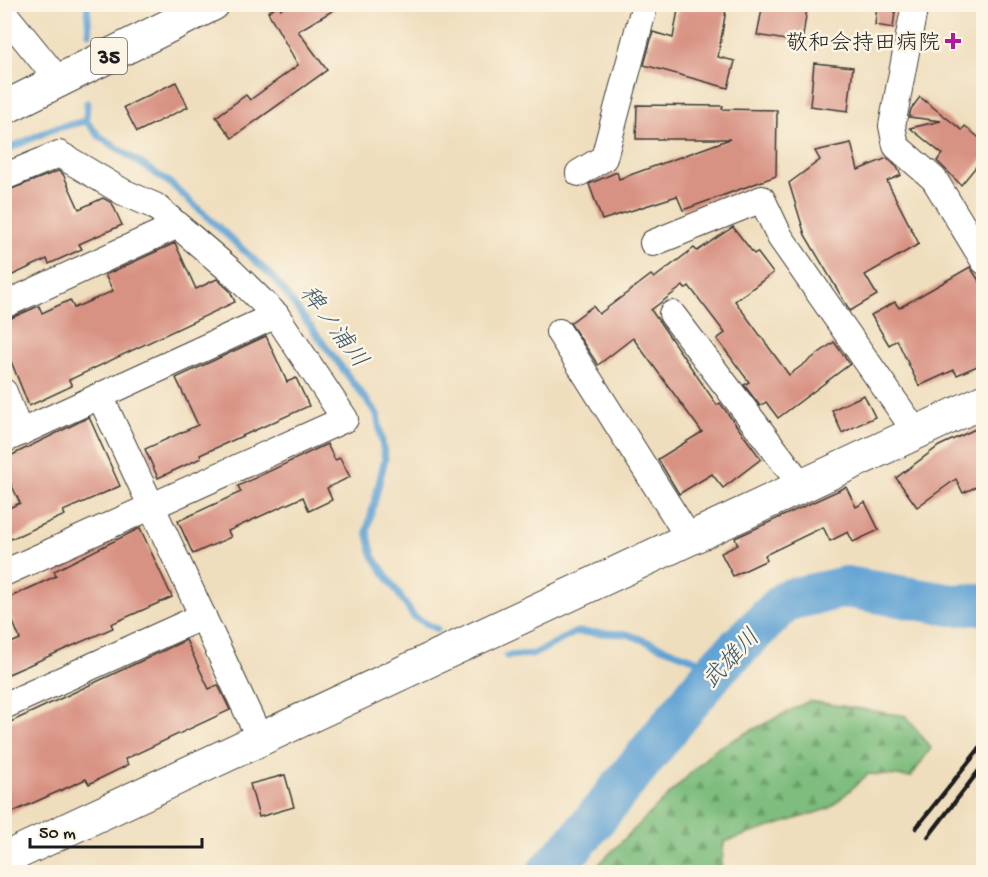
<svg xmlns="http://www.w3.org/2000/svg" width="988" height="877" viewBox="0 0 988 877" font-family="'Gochi Hand','Klee One',sans-serif">
  <style>
    .forest { fill: url(#forest-firs); stroke: #4d6c4d; stroke-width: 1.5 }
    .lines { fill: none; stroke-linecap: round; stroke-linejoin: round }
    .stream { stroke: #60a3d4; stroke-width: 7 }
    .river { stroke: #60a3d4; stroke-width: 42 }
    .building { fill: #d89283 }
    .street-casing { stroke: #3c3934; stroke-width: 28 }
    .secondary-casing { stroke: #3c3934; stroke-width: 35 }
    .highway-casing { stroke: #3c3934; stroke-width: 35 }
    .street { stroke: #fff; stroke-width: 26 }
    .secondary { stroke: #fff; stroke-width: 33 }
    .highway { stroke: #fff; stroke-width: 33 }
    .rail { stroke: #1c1c1c; stroke-width: 4.5 }
    .poi-dot { fill: #b5179e; stroke: #fcf5e5; stroke-width: 2 }
    .labels { text-anchor: middle; stroke-width: 5; stroke-linejoin: round; paint-order: stroke }
    .shield { fill: #fcf5e5; stroke: #5f5d58; stroke-width: 1.5 }
    .shield-label { font-size: 21px; font-weight: bold; fill: #1c1c1c }
    .poi-label { font-size: 22px; fill: #1c1c1c; stroke: #fcf5e5; text-anchor: end }
    .water-label { font-size: 24px; font-style: italic; fill: #3b596f; stroke: #fcf5e5 }
  </style>
  <defs>
    <pattern id="forest-firs" width="22" height="20" patternUnits="userSpaceOnUse" patternTransform="scale(1.5)"><rect width="22" height="20" fill="#7ebd7e"/><path d="M5 1l3.5 6h-7zM16 11l3.5 6h-7z" fill="#696"/></pattern>
  </defs>
  <rect width="100%" height="100%" fill="#fcf5e5"/>
  <filter id="ink" filterUnits="userSpaceOnUse"><feTurbulence type="fractalNoise" baseFrequency=".0167" numOctaves="2"/><feDisplacementMap in="SourceGraphic" scale="12" xChannelSelector="R" yChannelSelector="G"/><feConvolveMatrix kernelMatrix="1 2 1 2 8 2 1 2 1" color-interpolation-filters="sRGB"/></filter>
  <filter id="wash" filterUnits="userSpaceOnUse"><feTurbulence type="fractalNoise" baseFrequency=".008" numOctaves="4" result="noise"/><feDisplacementMap in="SourceGraphic" scale="24" xChannelSelector="R" yChannelSelector="G"/><feGaussianBlur stdDeviation="1.35" result="paint"/><feColorMatrix in="noise" values="0 0 0 0 0 0 0 0 0 0 0 0 0 0 0 0 0 1.4 0 .05"/><feComposite in="paint" operator="in"/></filter>
  <g filter="url(#wash)">
    <rect width="100%" height="100%" fill="#efdebd"/>
    <path class="forest" d="M809 701 906 716 931 748 911 777 868 774 830 808 724 842 721 872H591L715 749Z"/>
    <g class="lines">
      <g class="stream">
        <path d="M87 4 89 33"/>
        <path d="M87 103 86 121 99 136 170 183 273 277 377 414 385 459 367 531 373 556 414 617 437 629"/>
        <path d="M4 151 52 129 86 121"/>
        <path d="M507 656 534 654 576 632 627 634 717 668"/>
      </g>
      <path class="river" d="M548 872 579 839 717 668 787 600 846 587 952 605 984 604"/>
    </g>
    <g id="blocks">
      <g class="building">
        <path d="M290 4H344L298 31 327 70 232 138 216 117 246 95 250 100 298 65 268 12 278 5 281 9Z"/>
        <path d="M679 4H727L718 57 735 61 728 88 644 65 653 32 673 38Z"/>
        <path d="M763 4 807 9 802 43 757 35Z"/>
        <path d="M877 4H896L893 28 875 25Z"/>
        <path d="M814 63 853 67 848 111 810 106Z"/>
        <path d="M176 82 188 107 137 132 124 107Z"/>
        <path d="M920 97 962 130 965 126 984 142V157L961 185 937 161 942 154 910 128 941 121 909 117 911 109Z"/>
        <path d="M637 105 723 106 722 109 777 110 776 176 683 210 677 196 602 220 589 184 617 172 619 179 730 139H636Z"/>
        <path d="M851 143 858 170 887 158 897 167 901 175 887 181 919 244 865 275 877 295 850 311 805 235 789 183 820 160 815 151Z"/>
        <path d="M58 171 63 174 79 209 103 198 112 203 122 225 79 244 82 249 49 264 47 259 4 279V192Z"/>
        <path d="M733 227 754 254 757 252 773 273 735 301 789 375 834 342 850 364 778 418 766 402 760 406 744 385 749 382 717 339 725 333 689 286 685 289 683 286 651 310 717 405 720 403 761 459 723 488 712 474 679 494 658 459 702 432 633 338 598 365 570 323 593 306 599 314 651 275 654 278 694 248 697 251Z"/>
        <path d="M175 243 196 289 217 279 230 291 235 302 69 380 72 386 29 406 4 344V321L39 306 42 313 70 300 74 308 113 291 105 275Z"/>
        <path d="M970 267 984 288V363L957 375 954 370 919 386 897 340 889 345 871 315 895 302 899 308Z"/>
        <path d="M266 336 287 382 296 378 309 406 200 455 201 458 158 478 145 449 198 425 176 378Z"/>
        <path d="M864 395 875 417 842 433 832 410Z"/>
        <path d="M89 417 120 486 63 511 65 515 4 542V510L20 503 4 469V459Z"/>
        <path d="M984 425V483L963 493 956 479 917 507 896 478 939 446Z"/>
        <path d="M327 444 335 460 340 458 350 477 327 488 332 500 309 511 303 497 228 531 231 537 193 554 178 521 241 492 238 486Z"/>
        <path d="M846 487 856 507 865 502 879 530 853 542 848 532 830 541 823 527 765 555 767 560 733 576 721 553 738 545 735 538Z"/>
        <path d="M140 528 172 597 111 624 113 628 4 676V646L20 639 4 600 56 576 54 571Z"/>
        <path d="M186 640 209 689 218 685 230 710 125 759 128 765 89 784 86 779 4 816V725Z"/>
        <path d="M285 775 294 807 259 817 250 784Z"/>
      </g>
    </g>
  </g>
  <g filter="url(#ink)">
    <use href="#blocks" fill-opacity="0" stroke="#3c3934" stroke-width="1.5"/>
    <g class="lines">
      <g class="street-casing">
        <g id="street">
          <path d="M915 4 892 126 896 146 934 179 984 261"/>
          <path d="M4 13 59 81"/>
          <path d="M579 173 604 158 645 4"/>
          <path d="M4 177 59 154 123 192 155 206 232 272 276 315 345 419 4 573"/>
          <path d="M653 243 762 199 780 237 916 432"/>
          <path d="M4 305 178 225"/>
          <path d="M672 314 802 486"/>
          <path d="M559 332 689 538"/>
          <path d="M4 392 20 433"/>
          <path d="M100 396 260 739"/>
          <path d="M4 440 276 315"/>
          <path d="M4 706 203 616"/>
        </g>
      </g>
      <g class="secondary-casing">
        <path id="secondary" d="M4 859 984 401"/>
      </g>
      <g class="highway-casing">
        <path id="highway" d="M4 108 213 4"/>
      </g>
      <use href="#street" class="street"/>
      <use href="#secondary" class="secondary"/>
      <use href="#highway" class="highway"/>
      <g class="rail">
        <path d="M916 828 984 743"/>
        <path d="M928 837 984 764"/>
      </g>
    </g>
  </g>
  <path class="poi-dot" d="M950 32h6v6h6v6h-6v6h-6v-6h-6v-6h6z"/>
  <g class="labels">
    <rect class="shield" x="91" y="38" width="36" height="36" rx="4.5"/>
    <g class="shield-label">
      <text x="109" y="63">35</text>
    </g>
    <g class="poi-label">
      <text x="940" y="49">敬和会持田病院</text>
    </g>
    <g class="water-label">
      <text transform="translate(335 326) rotate(53)" y="8">稗ノ浦川</text>
      <text transform="translate(730 658) rotate(-47)" y="8">武雄川</text>
    </g>
  </g>
  <rect width="988" height="877" fill="none" stroke="#fcf5e5" stroke-width="24"/>
  <path d="M30 838v9h172v-9" fill="none" stroke="#1c1c1c" stroke-width="3"/>
  <text x="39" y="838" font-size="18" fill="#1c1c1c" stroke="#fcf5e5" stroke-width="4.5" paint-order="stroke">50 m</text>
</svg>
